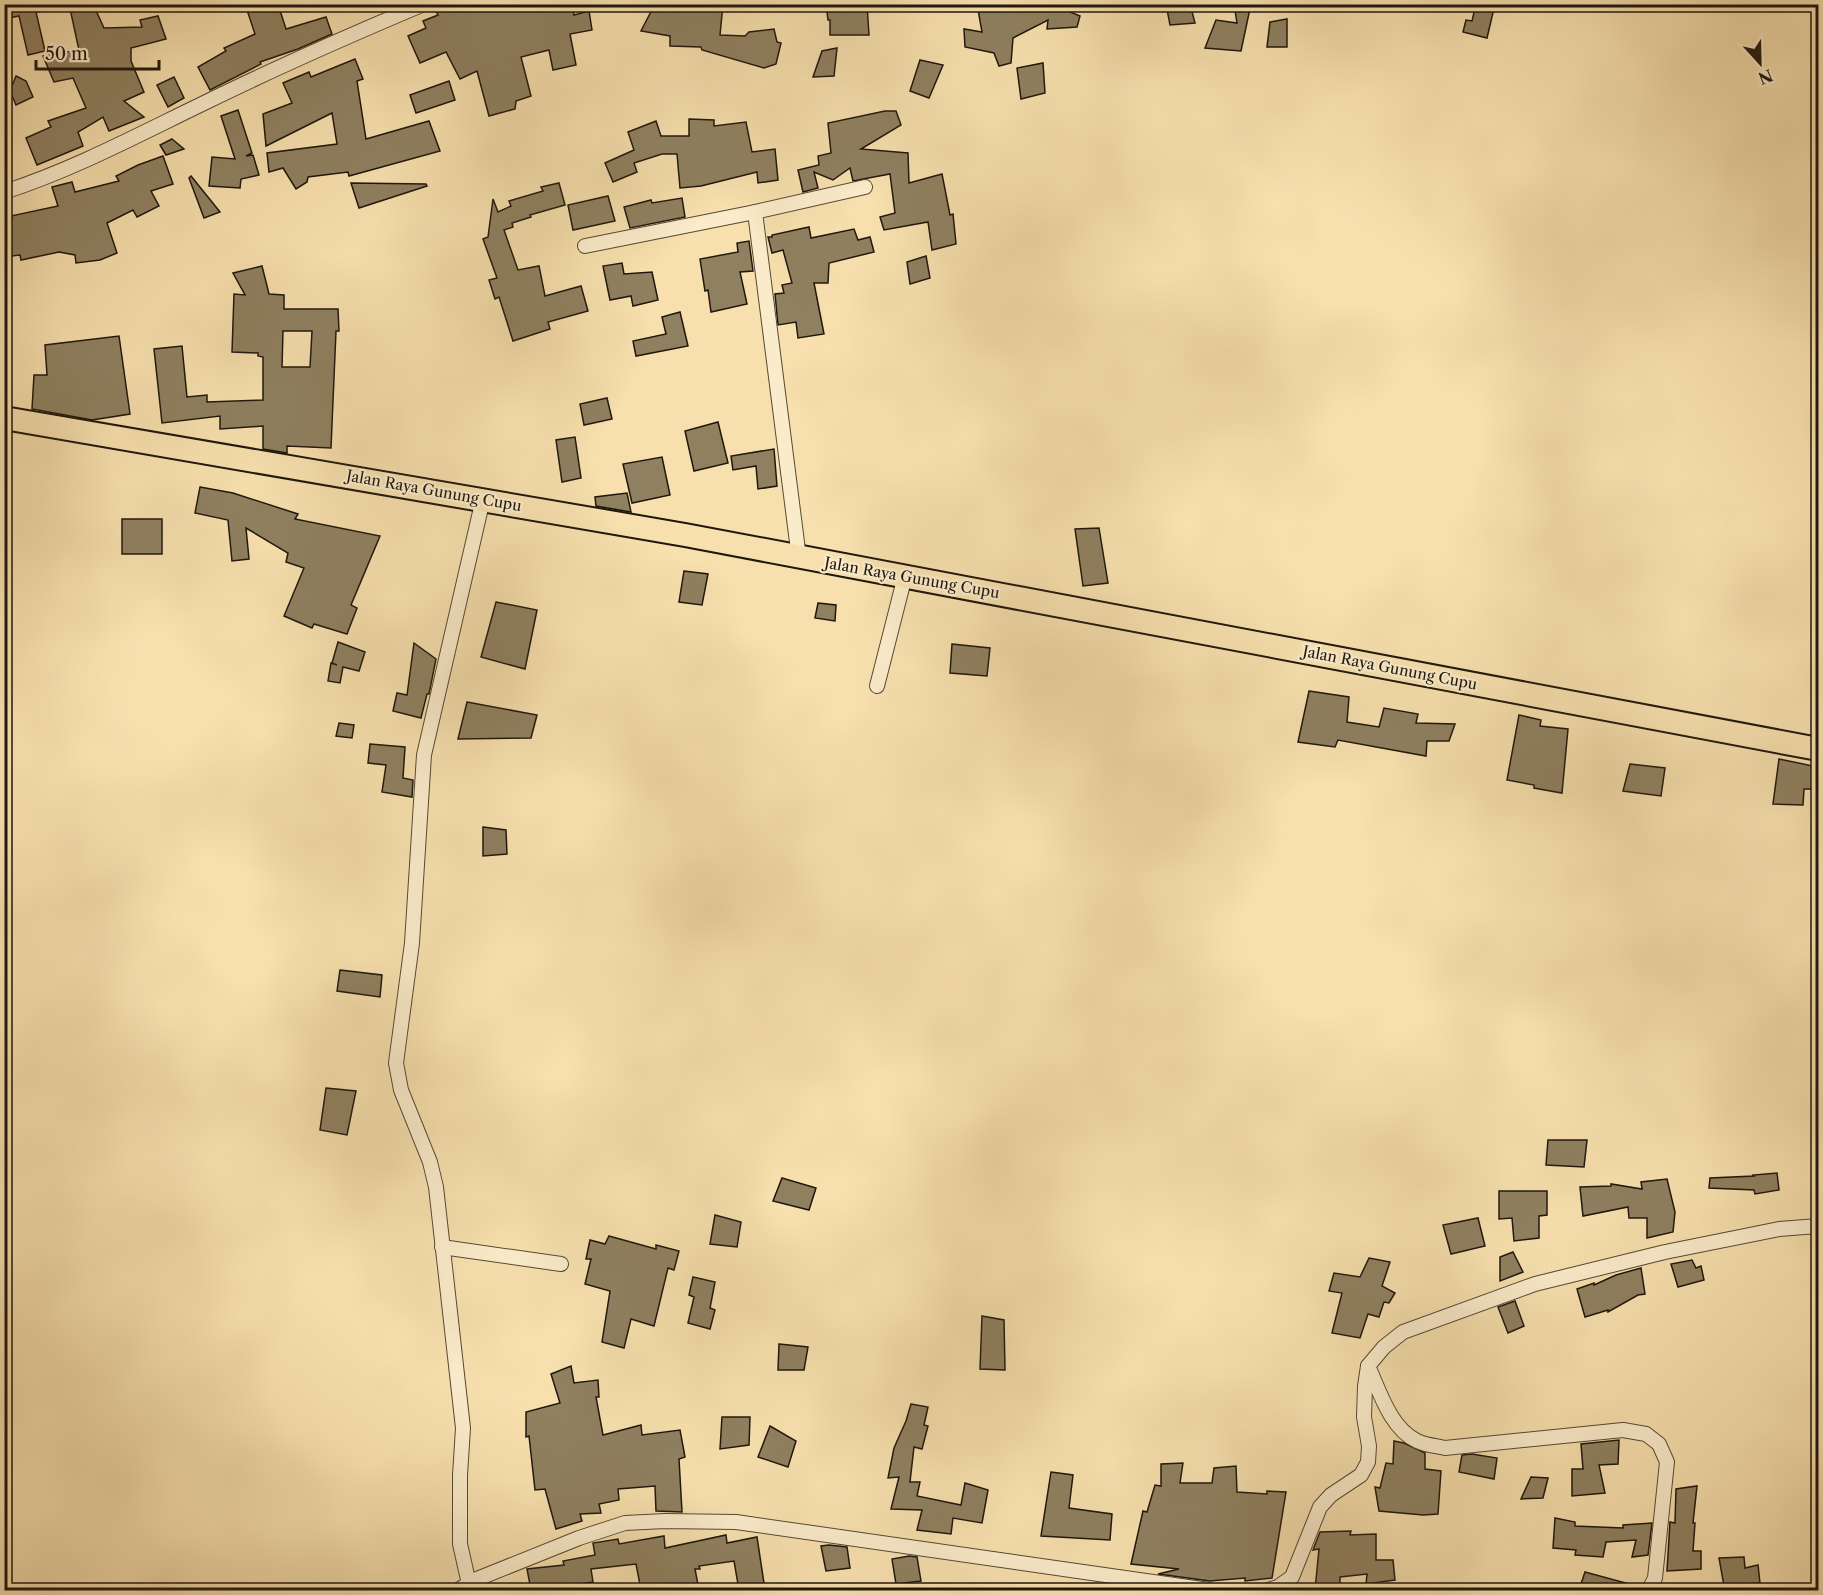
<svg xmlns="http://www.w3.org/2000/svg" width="1823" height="1595" viewBox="0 0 1823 1595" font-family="'Libre Caslon Text',serif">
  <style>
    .building { fill: #8f8060; stroke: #1f170c; stroke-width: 1.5; fill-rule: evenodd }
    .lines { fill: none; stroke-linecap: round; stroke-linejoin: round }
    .minor-casing { stroke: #554934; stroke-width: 16 }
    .trunk-casing { stroke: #1f170c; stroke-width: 26 }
    .minor { stroke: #faebca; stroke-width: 14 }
    .trunk { stroke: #f7e0ae; stroke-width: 22 }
    .labels { text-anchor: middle; stroke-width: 4.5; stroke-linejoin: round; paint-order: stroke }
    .street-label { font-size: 15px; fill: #1f170c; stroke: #faebca }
  </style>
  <rect width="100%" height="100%" fill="#f7e0ae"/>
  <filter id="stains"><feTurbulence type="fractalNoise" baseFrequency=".00333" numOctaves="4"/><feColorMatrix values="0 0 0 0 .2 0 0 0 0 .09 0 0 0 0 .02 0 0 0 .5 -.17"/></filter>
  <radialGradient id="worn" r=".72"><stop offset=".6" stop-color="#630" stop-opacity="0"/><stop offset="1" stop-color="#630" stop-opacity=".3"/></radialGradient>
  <g class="building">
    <path d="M4 4H43L44 11 36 12 45 51 28 55 19 16 4 19Z"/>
    <path d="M69 4H93L104 28 142 27 140 20 158 16 166 39 131 48V61L144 92 124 101 144 117 109 131 103 117 78 132 83 146 37 165 26 138 51 127 48 121 86 108 73 78 54 82 43 56 79 50Z"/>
    <path d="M262 4H278L286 29 326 17 332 34 298 49 260 62 261 64 210 90 198 67 226 51 224 48 255 34 247 10Z"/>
    <path d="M454 4H572L574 15 589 11 592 30 570 34 576 65 553 70 549 50 521 57 531 96 516 101 515 109 489 116 477 71 460 79 446 52 420 63 408 36 426 28 423 21 438 15 436 11Z"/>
    <path d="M655 4H723L720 35 745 36 749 32 774 29 777 42 781 43 776 64 764 68 702 50 701 47 670 46V36L641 31Z"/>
    <path d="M826 4H867L869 35H830V20H828Z"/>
    <path d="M977 4H1038L1045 8 1060 4H1076L1069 9 1070 12 1080 16 1077 27 1047 29 1048 20 1013 38 1011 63 999 66 994 53 965 47 964 29 982 32Z"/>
    <path d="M1166 4H1190L1195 23 1170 25Z"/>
    <path d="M1234 4H1251L1241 51 1205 48 1216 20 1237 23Z"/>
    <path d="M1476 4H1495L1487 38 1463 32 1466 20 1472 21Z"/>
    <path d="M1287 19V47H1267L1270 22Z"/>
    <path d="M837 48 834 76 813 77 822 51Z"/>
    <path d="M355 59 363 79 357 81 366 139 429 121 440 151 349 176 348 172 308 177 307 182 296 189 283 168 269 172 267 153 337 144 332 113 266 146 263 114 292 103 283 83 309 72 311 77Z"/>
    <path d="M920 60 943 65 929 98 910 91Z"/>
    <path d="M1043 63 1045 93 1021 99 1017 68Z"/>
    <path d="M16 76 26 81 33 97 16 105 10 91Z"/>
    <path d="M174 77 184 98 168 107 157 85Z"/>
    <path d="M449 81 455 100 416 113 410 95Z"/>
    <path d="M238 110 252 153 246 156 253 155 259 175 241 179 240 188 209 186 212 157 235 159 221 116Z"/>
    <path d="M885 111H896L901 125 861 149 908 153 909 183 942 174 950 215 953 214 956 244 932 250 928 222 884 230 880 217 895 213 890 174 853 181 850 168 833 180 814 172 818 188 803 192 798 170 819 165 818 156 831 153 828 123Z"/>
    <path d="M689 119 714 120V126L746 122 752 152 775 149 778 180 758 183 757 172 701 186 680 188 677 154H662L634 163 637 172 613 182 605 163 634 150 628 132 656 121 661 136H689Z"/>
    <path d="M172 139 184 149 166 155 160 145Z"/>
    <path d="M163 156 173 184 151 191 159 206 137 217 133 210 107 223 117 253 100 260 76 263 75 255 59 252 21 260 20 255 4 257V220L12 219 11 216 58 206 52 187 72 182 75 192 119 181 116 176 138 165Z"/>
    <path d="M191 176 220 212 204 218 189 178Z"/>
    <path d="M351 183 426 184 427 186 359 208Z"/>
    <path d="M559 183 565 205 530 215 531 217 512 223 513 227 504 230 518 270 539 266 545 296 581 286 588 311 548 322 550 329 513 341 499 297 495 299 489 280 497 278 483 239 488 237 493 199 498 212 511 206 509 201 543 191 541 187Z"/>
    <path d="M608 196 615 221 573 230 568 205Z"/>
    <path d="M682 198 685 217 630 228 624 207 651 200 652 203Z"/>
    <path d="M809 227 811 238 854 229 858 240 870 237 874 252 829 263 828 283H814L824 334 798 338 796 322 778 325 775 294 784 293 782 285 792 283 783 250 772 253 768 237H772V235Z"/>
    <path d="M749 241 753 271 740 272 747 304 711 312 708 290 705 291 700 259 738 252 737 243Z"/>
    <path d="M926 256 930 278 910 284 907 262Z"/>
    <path d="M622 263 624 274 652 272 658 300 633 306 631 296 610 300 603 266Z"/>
    <path d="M262 266 269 294 284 295V309H338L339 331H336L331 448 287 446V453L263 449V426L220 429V416L162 423 154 349 182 346 187 397 207 395V402L263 400V357L258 356V353L232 352 234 294 245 295 233 273ZM283 331H312L310 367H282Z"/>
    <path d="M680 312 688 346 636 356 633 341 666 334 662 317Z"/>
    <path d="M119 336 130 414 92 420 32 409 34 375H47L45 345Z"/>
    <path d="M607 398 612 419 584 425 580 404Z"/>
    <path d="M718 422 728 463 694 471 685 431Z"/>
    <path d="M575 437 581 478 562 482 556 440Z"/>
    <path d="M774 449 777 486 758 489 756 466 733 470 731 456Z"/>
    <path d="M662 457 670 495 632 503 623 464Z"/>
    <path d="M200 487 233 493 298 514 295 519 380 536 351 605 357 608 347 634 314 624 312 628 284 616 304 568 286 562 288 553 246 528 249 559 232 561 228 520 195 513Z"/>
    <path d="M627 493 631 512 596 506 595 497Z"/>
    <rect x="122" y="519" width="40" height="35"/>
    <path d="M1099 528 1108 583 1083 586 1075 529Z"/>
    <path d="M684 571 708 574 702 605 679 602Z"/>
    <path d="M496 602 537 610 525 669 481 657Z"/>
    <path d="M818 603 836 605 835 621 815 618Z"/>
    <path d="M338 642 365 652 359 671 343 667 340 683 328 681 331 663 337 665 332 663Z"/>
    <path d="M414 643 436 659 429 694H427L421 718 393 711 397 693 407 695Z"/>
    <path d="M952 644 990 648 987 676 950 673Z"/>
    <path d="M1309 691 1349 697 1347 722 1379 727 1384 708 1418 714 1416 723 1455 724 1449 741H1427L1426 756 1338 740 1335 747 1298 742Z"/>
    <path d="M467 702 537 715 531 738 458 739Z"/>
    <path d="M1519 715 1541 720 1540 726 1568 729 1562 793 1534 788V785L1507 780Z"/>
    <path d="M339 723 354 725 352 738 336 736Z"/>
    <path d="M370 744 405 747 403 778 413 780 412 797 382 792 386 765 368 763Z"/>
    <path d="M1779 759 1818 767V789H1804L1803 805 1773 804Z"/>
    <path d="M1630 764 1665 768 1661 796 1623 791Z"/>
    <path d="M483 827 506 830 507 854 483 856Z"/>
    <path d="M340 970 382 975 380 997 337 991Z"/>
    <path d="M326 1088 356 1091 347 1135 320 1130Z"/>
    <path d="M1548 1140H1587L1584 1167 1546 1165Z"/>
    <path d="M1777 1173 1779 1190 1755 1194 1754 1190 1709 1188 1710 1178 1754 1176 1753 1175Z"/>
    <path d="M782 1178 816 1188 809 1210 773 1201Z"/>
    <path d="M1667 1179 1675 1212 1673 1232 1647 1238V1218H1629L1628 1207 1583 1216 1580 1187 1611 1186V1184L1642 1189 1641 1182Z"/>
    <path d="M1499 1191H1547V1215L1539 1216V1238L1514 1241 1512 1218 1499 1219Z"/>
    <path d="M715 1215 741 1222 737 1247 710 1244Z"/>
    <path d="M1478 1218 1485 1246 1451 1254 1443 1225Z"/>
    <path d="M609 1236 656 1249V1245L679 1251 674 1270 668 1268 654 1326 631 1319 624 1348 602 1342 610 1291 585 1284 591 1259H586L590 1240 605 1244Z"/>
    <path d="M1513 1252 1523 1272 1500 1281V1257Z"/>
    <path d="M1369 1258 1390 1262 1382 1286 1395 1293 1389 1303 1384 1302 1379 1317 1368 1314 1360 1338 1332 1333 1342 1293 1329 1291 1334 1273 1360 1277Z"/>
    <path d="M1692 1260 1696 1268 1701 1266 1704 1280 1678 1287 1671 1264Z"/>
    <path d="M1641 1268 1645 1294 1638 1295 1608 1312V1310L1585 1317 1577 1289 1594 1283V1285L1616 1275Z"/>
    <path d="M693 1277 715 1282 710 1308 715 1310 710 1329 688 1323 694 1297 689 1295Z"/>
    <path d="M1515 1301 1524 1326 1508 1333 1498 1307Z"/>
    <path d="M982 1316 1004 1320 1005 1370 980 1369Z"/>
    <path d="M779 1344 808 1347 804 1370H778Z"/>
    <path d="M571 1366 574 1383 598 1380 599 1397H596L603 1435 641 1425 642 1435 680 1430 685 1457 679 1459 682 1512 656 1511 655 1486 618 1489 619 1500 599 1504 601 1513 580 1514 582 1521 556 1529 545 1489 535 1490 529 1436 526 1437V1412L560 1403 551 1374Z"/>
    <path d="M911 1404 928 1407 924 1425 928 1426 922 1449 914 1447 910 1482H920L917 1496 961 1505 965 1483 988 1490 982 1523 953 1518 951 1534 917 1530 922 1510 891 1509 899 1477 888 1478 894 1448 906 1421Z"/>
    <path d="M722 1417H750L749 1445 720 1449Z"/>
    <path d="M770 1426 796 1441 788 1467 758 1457Z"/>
    <path d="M1619 1440 1618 1464 1599 1465 1605 1493 1572 1496V1469H1583L1581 1444Z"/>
    <path d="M1394 1441 1404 1443 1425 1453V1469L1441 1471 1438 1514 1423 1515 1379 1511 1375 1487 1380 1488 1386 1463 1393 1464Z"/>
    <path d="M1472 1454 1497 1458 1494 1479 1459 1472 1462 1455Z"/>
    <path d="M1183 1463 1180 1483H1212L1214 1468 1236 1466 1237 1492 1267 1494V1491L1286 1492 1272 1578 1245 1581V1578L1210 1581 1158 1574 1179 1569 1131 1564 1143 1511 1147 1512 1155 1485 1161 1486V1464Z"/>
    <path d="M1051 1472 1073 1475 1069 1508 1112 1514 1110 1540 1041 1536Z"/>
    <path d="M1531 1477 1548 1478 1543 1498 1521 1499Z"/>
    <path d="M1697 1486 1693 1523H1695L1693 1551H1701V1569L1667 1571 1670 1522 1675 1523 1676 1489Z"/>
    <path d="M1555 1518 1575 1522V1526L1623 1528V1525L1652 1523 1648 1555 1632 1557 1636 1540 1606 1542 1603 1557 1575 1555 1576 1550 1553 1548Z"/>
    <path d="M1351 1531 1350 1535 1376 1534V1560H1393L1395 1580 1366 1584 1367 1574 1340 1577V1590H1315L1319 1549 1313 1550 1320 1532Z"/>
    <path d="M726 1535 727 1543 757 1537 765 1590H739L734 1561 699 1566 700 1569H695L699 1590H641L636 1564 591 1569 593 1582 552 1588V1590H531L527 1569 564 1565 563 1561 595 1555 593 1543 618 1539 619 1544 664 1536 665 1548Z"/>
    <path d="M829 1545 847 1547 850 1568 826 1571 821 1546Z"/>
    <path d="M909 1556 917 1557 921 1581 896 1584 892 1559Z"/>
    <path d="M1744 1557 1745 1568 1758 1565 1760 1583 1724 1586 1719 1558Z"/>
    <path d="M1585 1572 1637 1586V1590H1579Z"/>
  </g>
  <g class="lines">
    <g class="minor-casing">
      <g id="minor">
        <path d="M1390 4H1440"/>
        <path d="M4 192C72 170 136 136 200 105 273 69 348 36 424 4"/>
        <path d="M755 212 799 558"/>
        <path d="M585 246 755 212 865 187"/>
        <path d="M877 686 905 576"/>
        <path d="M442 1247 561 1264"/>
        <path d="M1368 1366C1380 1392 1390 1428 1417 1441 1425 1445 1436 1446 1445 1448L1623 1430 1646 1434 1659 1444 1667 1462 1655 1578 1649 1590"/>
        <path d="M469 1584 460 1544V1475L463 1428 436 1187 430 1162 401 1090 396 1063 412 943 424 755 483 499"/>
        <path d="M458 1590 477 1579 579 1538 625 1523 665 1521 736 1522 1209 1590"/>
        <path d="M1268 1590 1278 1587 1292 1577 1320 1507 1331 1495 1361 1475 1368 1462 1369 1446 1364 1417 1365 1386 1368 1366 1384 1347 1403 1332 1535 1284 1665 1252 1779 1229 1818 1226"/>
      </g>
    </g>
    <g class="trunk-casing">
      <path id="trunk" d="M4 418 685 535 1818 749"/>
    </g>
    <use href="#minor" class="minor"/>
    <use href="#trunk" class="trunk"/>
  </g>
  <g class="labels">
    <g class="street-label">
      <text transform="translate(434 491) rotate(10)" y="5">Jalan Raya Gunung Cupu</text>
      <text transform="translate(912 578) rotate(10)" y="5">Jalan Raya Gunung Cupu</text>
      <text transform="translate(1390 668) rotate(11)" y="5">Jalan Raya Gunung Cupu</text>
    </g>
  </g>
  <rect width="1823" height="1595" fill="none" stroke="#f7e0ae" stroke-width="24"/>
  <rect x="6" y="6" width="1811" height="1583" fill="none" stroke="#1f170c" stroke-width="3"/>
  <rect x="12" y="12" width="1799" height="1571" fill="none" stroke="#1f170c" stroke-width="1.5"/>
  <g transform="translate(1760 63) rotate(158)" stroke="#faebca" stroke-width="4.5" paint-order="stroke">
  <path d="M0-4.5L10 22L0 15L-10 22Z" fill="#1f170c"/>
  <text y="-9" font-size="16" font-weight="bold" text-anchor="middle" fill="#1f170c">N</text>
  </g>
  <path d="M36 60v9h123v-9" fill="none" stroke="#1f170c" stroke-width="3"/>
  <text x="45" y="60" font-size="18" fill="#1f170c" stroke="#faebca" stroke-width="4.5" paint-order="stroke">50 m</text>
  <rect width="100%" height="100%" filter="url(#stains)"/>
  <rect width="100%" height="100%" fill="url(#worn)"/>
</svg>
